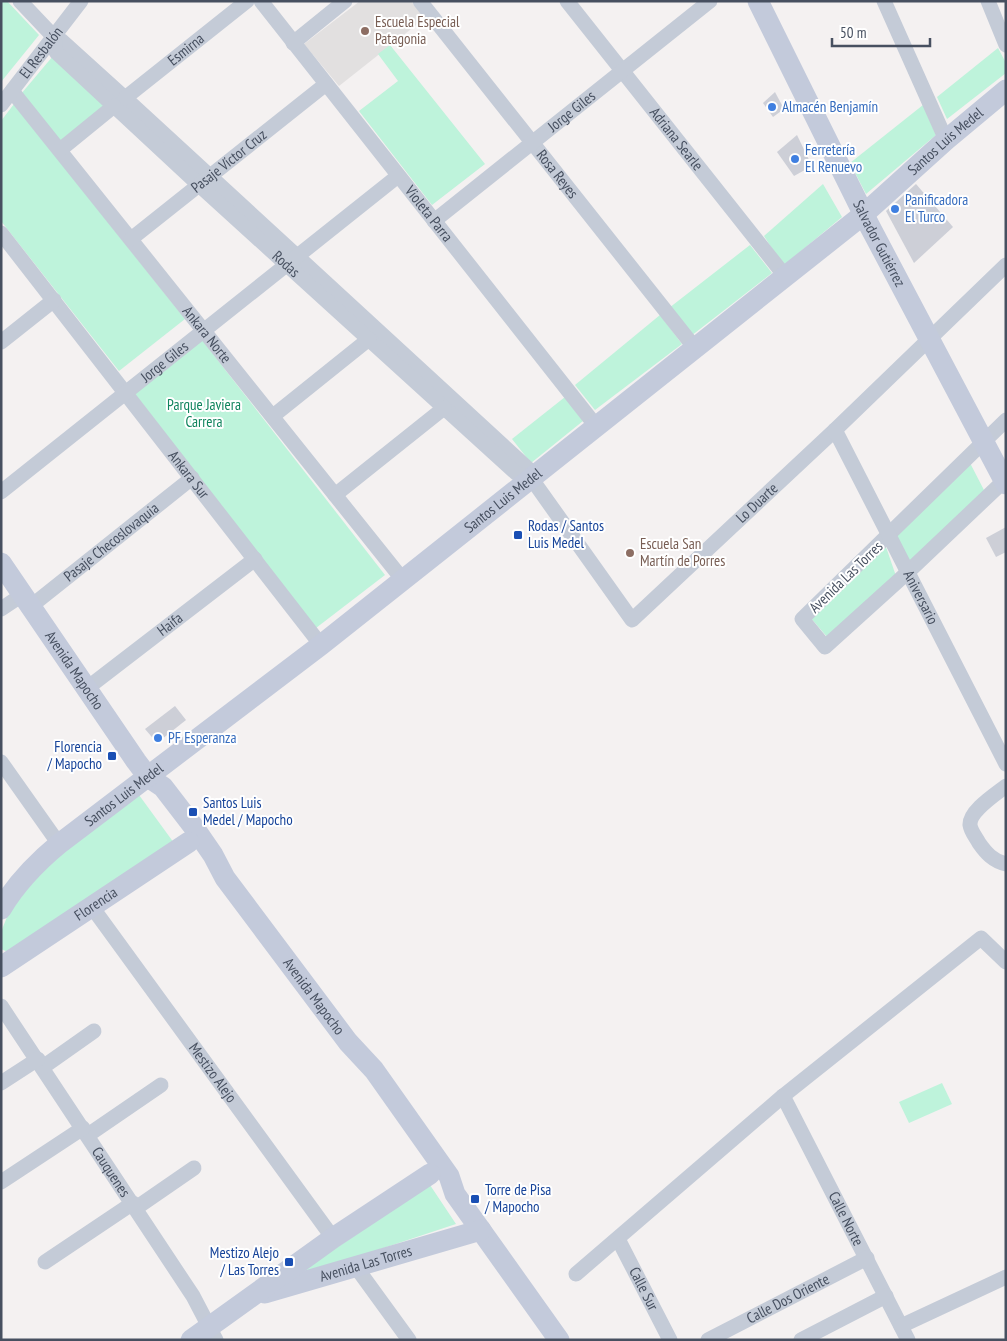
<svg xmlns="http://www.w3.org/2000/svg" width="1007" height="1341" viewBox="0 0 1007 1341" font-family="'PT Sans Narrow',sans-serif">
  <style>
    .education { fill: #e2e0e0 }
    .green { fill: #bef3db }
    .building { fill: #cdcfd7 }
    .lines { fill: none; stroke-linecap: round; stroke-linejoin: round }
    .street { stroke: #c4cbd7; stroke-width: 15 }
    .secondary { stroke: #c3cadb; stroke-width: 21 }
    .education-dot { fill: #8d6e63; stroke: #fff; stroke-width: 2 }
    .shop-dot { fill: #3f7fe0; stroke: #fff; stroke-width: 2 }
    .transit-dot { fill: #1a4fb4; stroke: #fff; stroke-width: 2 }
    .labels { text-anchor: middle; stroke-width: 4; stroke-linejoin: round; paint-order: stroke }
    .education-label { font-size: 15px; fill: #785e54; stroke: #fff; text-anchor: start }
    .street-label { font-size: 15px; fill: #475060; stroke: #fff }
    .shop-label { font-size: 15px; fill: #366cbe; stroke: #fff; text-anchor: start }
    .park-label { font-size: 15px; fill: #10845d; stroke: #fff }
    .transit-label { font-size: 15px; fill: #164399; stroke: #fff; text-anchor: start }
  </style>
  <rect width="100%" height="100%" fill="#f4f1f1"/>
  <path class="education" d="M360 1H411L425 18 339 86 304 44Z"/>
  <g class="green">
    <path d="M1 1H7L39 35 1 82Z"/>
    <path d="M390 45 485 164 432 205 359 111 398 81 378 54Z"/>
    <path d="M998 48 1006 63V73L947 119 937 97Z"/>
    <path d="M53 56 104 106 60 141 21 94Z"/>
    <path d="M14 104 185 319 119 371 1 221V121Z"/>
    <path d="M923 105 936 135 866 194 850 163Z"/>
    <path d="M823 184 842 217 783 266 764 236Z"/>
    <path d="M750 245 772 273 691 336 669 308Z"/>
    <path d="M660 315 682 344 595 410 575 385Z"/>
    <path d="M202 340 385 575 316 628 134 393Z"/>
    <path d="M565 397 583 421 531 463 512 439Z"/>
    <path d="M969 461 986 494 911 567 893 535Z"/>
    <path d="M886 547 896 576 828 638 810 617Z"/>
    <path d="M139 795 174 843 8 952 1 949V932L7 917 39 871Z"/>
    <path d="M942 1083 952 1104 909 1123 899 1102Z"/>
    <path d="M430 1185 456 1224 290 1279Z"/>
  </g>
  <g class="building">
    <path d="M775 92 784 109 773 117 763 103Z"/>
    <path d="M797 135 812 166 794 176 777 152Z"/>
    <path d="M916 184 953 227 914 263 886 211Z"/>
    <path d="M1006 527V552L996 557 986 538Z"/>
    <path d="M175 706 186 720 157 743 145 729Z"/>
  </g>
  <g class="lines">
    <g class="street">
      <path d="M20 1 54 37 62 41 125 98 535 475"/>
      <path id="s1" d="M261 1 596 426"/>
      <path id="s2" d="M420 1 695 348"/>
      <path id="s3" d="M567 1 785 276"/>
      <path d="M884 1 946 140"/>
      <path d="M988 1 1006 45"/>
      <path id="s4" d="M54 37 56 52 199 185 516 473 531 478 632 620 835 430 1006 265"/>
      <path d="M293 43 345 1"/>
      <path id="s5" d="M12 91 403 580"/>
      <path id="s6" d="M125 98 247 1"/>
      <path id="s7" d="M1 105 81 1"/>
      <path d="M60 150 114 106"/>
      <path id="s8" d="M434 221 710 1"/>
      <path id="s9" d="M1 233 321 645"/>
      <path id="s10" d="M131 239 326 84"/>
      <path d="M1 342 54 300"/>
      <path d="M273 416 369 339"/>
      <path d="M1006 420 802 619 825 647 908 572 1006 479"/>
      <path id="s11" d="M835 430 1006 764"/>
      <path id="s12" d="M1 492 398 176"/>
      <path d="M335 495 444 408"/>
      <path id="s13" d="M30 607 192 478"/>
      <path d="M1 609 22 595"/>
      <path id="s14" d="M86 689 255 559"/>
      <path d="M1 762 59 844"/>
      <path d="M1006 786C996 794 969 811 970 825 971 832 976 837 979 843 986 853 993 861 1006 864"/>
      <path id="s15" d="M92 907 333 1238"/>
      <path id="s16" d="M1 1006 193 1296 216 1340"/>
      <path d="M43 1067 94 1031"/>
      <path d="M1 1083 38 1059"/>
      <path id="s17" d="M783 1096 908 1340"/>
      <path d="M88 1135 161 1085"/>
      <path d="M1 1182 83 1128"/>
      <path d="M136 1208 194 1168"/>
      <path id="s18" d="M618 1239 670 1340"/>
      <path d="M45 1262 133 1203"/>
      <path d="M356 1267 409 1340"/>
      <path d="M576 1274 783 1096 981 938 1006 962"/>
      <path d="M901 1326 1006 1277"/>
      <path id="s19" d="M708 1340 867 1258"/>
      <path d="M801 1340 886 1296"/>
    </g>
    <g class="secondary">
      <path id="s20" d="M758 1 868 223 1006 484"/>
      <path id="s21" d="M1 563 136 761 148 777 163 787 193 826 213 855 225 878 348 1042 374 1070 449 1176 455 1194 559 1340"/>
      <path id="s22" d="M1 909C16 884 36 863 59 844L321 645 864 214 946 140 1006 90"/>
      <path id="s23" d="M1 967 189 842"/>
      <path id="s24" d="M265 1293 481 1230"/>
      <path d="M191 1340 333 1238 430 1174"/>
    </g>
  </g>
  <g class="education-dot">
    <circle cx="365" cy="31" r="5"/>
    <circle cx="630" cy="553" r="5"/>
  </g>
  <g class="shop-dot">
    <circle cx="772" cy="107" r="5"/>
    <circle cx="795" cy="159" r="5"/>
    <circle cx="895" cy="209" r="5"/>
    <circle cx="158" cy="738" r="5"/>
  </g>
  <g class="transit-dot">
    <rect x="513" y="530" width="10" height="10" rx="2.5"/>
    <rect x="107" y="751" width="10" height="10" rx="2.5"/>
    <rect x="188" y="807" width="10" height="10" rx="2.5"/>
    <rect x="470" y="1194" width="10" height="10" rx="2.5"/>
    <rect x="284" y="1257" width="10" height="10" rx="2.5"/>
  </g>
  <g class="labels">
    <g class="education-label">
      <text x="375" y="27">Escuela Especial<tspan x="375" dy="17">Patagonia</tspan></text>
      <text x="640" y="549">Escuela San<tspan x="640" dy="17">Martín de Porres</tspan></text>
    </g>
    <g class="street-label">
      <text dy="5" stroke="none"><textPath href="#s6" startOffset="78">Esmirna</textPath></text>
      <text dy="5" stroke="none"><textPath href="#s7" startOffset="66">El Resbalón</textPath></text>
      <text dy="5" stroke="none"><textPath href="#s8" startOffset="176">Jorge Giles</textPath></text>
      <text dy="5" stroke="none"><textPath href="#s3" startOffset="176">Adriana Searle</textPath></text>
      <text dy="5" stroke="none"><textPath href="#s22" startOffset="1219">Santos Luis Medel</textPath></text>
      <text dy="5" stroke="none"><textPath href="#s10" startOffset="125">Pasaje Víctor Cruz</textPath></text>
      <text dy="5" stroke="none"><textPath href="#s2" startOffset="221">Rosa Reyes</textPath></text>
      <text dy="5" stroke="none"><textPath href="#s1" startOffset="271">Violeta Parra</textPath></text>
      <text dy="5" stroke="none"><textPath href="#s20" startOffset="271">Salvador Gutiérrez</textPath></text>
      <text dy="5" stroke="none"><textPath href="#s4" startOffset="328">Rodas</textPath></text>
      <text dy="5" stroke="none"><textPath href="#s5" startOffset="312">Ankara Norte</textPath></text>
      <text dy="5" stroke="none"><textPath href="#s12" startOffset="209">Jorge Giles</textPath></text>
      <text dy="5" stroke="none"><textPath href="#s9" startOffset="306">Ankara Sur</textPath></text>
      <text dy="5" stroke="none"><textPath href="#s22" startOffset="649">Santos Luis Medel</textPath></text>
      <text dy="5" stroke="none"><textPath href="#s4" startOffset="1000">Lo Duarte</textPath></text>
      <text dy="5" stroke="none"><textPath href="#s13" startOffset="104">Pasaje Checoslovaquia</textPath></text>
      <text transform="translate(846 577) rotate(-44)" y="5">Avenida Las Torres</text>
      <text dy="5" stroke="none"><textPath href="#s11" startOffset="188">Aniversario</textPath></text>
      <text dy="5" stroke="none"><textPath href="#s14" startOffset="106">Haifa</textPath></text>
      <text dy="5" stroke="none"><textPath href="#s21" startOffset="130">Avenida Mapocho</textPath></text>
      <text dy="5" stroke="none"><textPath href="#s22" startOffset="169">Santos Luis Medel</textPath></text>
      <text dy="5" stroke="none"><textPath href="#s23" startOffset="114">Florencia</textPath></text>
      <text dy="5" stroke="none"><textPath href="#s21" startOffset="536">Avenida Mapocho</textPath></text>
      <text dy="5" stroke="none"><textPath href="#s15" startOffset="205">Mestizo Alejo</textPath></text>
      <text dy="5" stroke="none"><textPath href="#s16" startOffset="199">Cauquenes</textPath></text>
      <text dy="5" stroke="none"><textPath href="#s17" startOffset="138">Calle Norte</textPath></text>
      <text dy="5" stroke="none"><textPath href="#s24" startOffset="105">Avenida Las Torres</textPath></text>
      <text dy="5" stroke="none"><textPath href="#s18" startOffset="56">Calle Sur</textPath></text>
      <text dy="5" stroke="none"><textPath href="#s19" startOffset="90">Calle Dos Oriente</textPath></text>
    </g>
    <g class="shop-label">
      <text x="782" y="112">Almacén Benjamín</text>
      <text x="805" y="155">Ferretería<tspan x="805" dy="17">El Renuevo</tspan></text>
      <text x="905" y="205">Panificadora<tspan x="905" dy="17">El Turco</tspan></text>
      <text x="168" y="743">PF Esperanza</text>
    </g>
    <g class="park-label">
      <text x="204" y="410">Parque Javiera<tspan x="204" dy="17">Carrera</tspan></text>
    </g>
    <g class="transit-label">
      <text x="528" y="531">Rodas / Santos<tspan x="528" dy="17">Luis Medel</tspan></text>
      <text x="102" y="752" text-anchor="end">Florencia<tspan x="102" dy="17">/ Mapocho</tspan></text>
      <text x="203" y="808">Santos Luis<tspan x="203" dy="17">Medel / Mapocho</tspan></text>
      <text x="485" y="1195">Torre de Pisa<tspan x="485" dy="17">/ Mapocho</tspan></text>
      <text x="279" y="1258" text-anchor="end">Mestizo Alejo<tspan x="279" dy="17">/ Las Torres</tspan></text>
    </g>
  </g>
  <rect width="1007" height="1341" fill="none" stroke="#475060" stroke-width="5"/>
  <path d="M832 38v8h98v-8" fill="none" stroke="#475060" stroke-width="2.5"/>
  <text x="840" y="38" font-size="15" fill="#475060" stroke="#ffffff" stroke-width="4" paint-order="stroke">50 m</text>
</svg>
